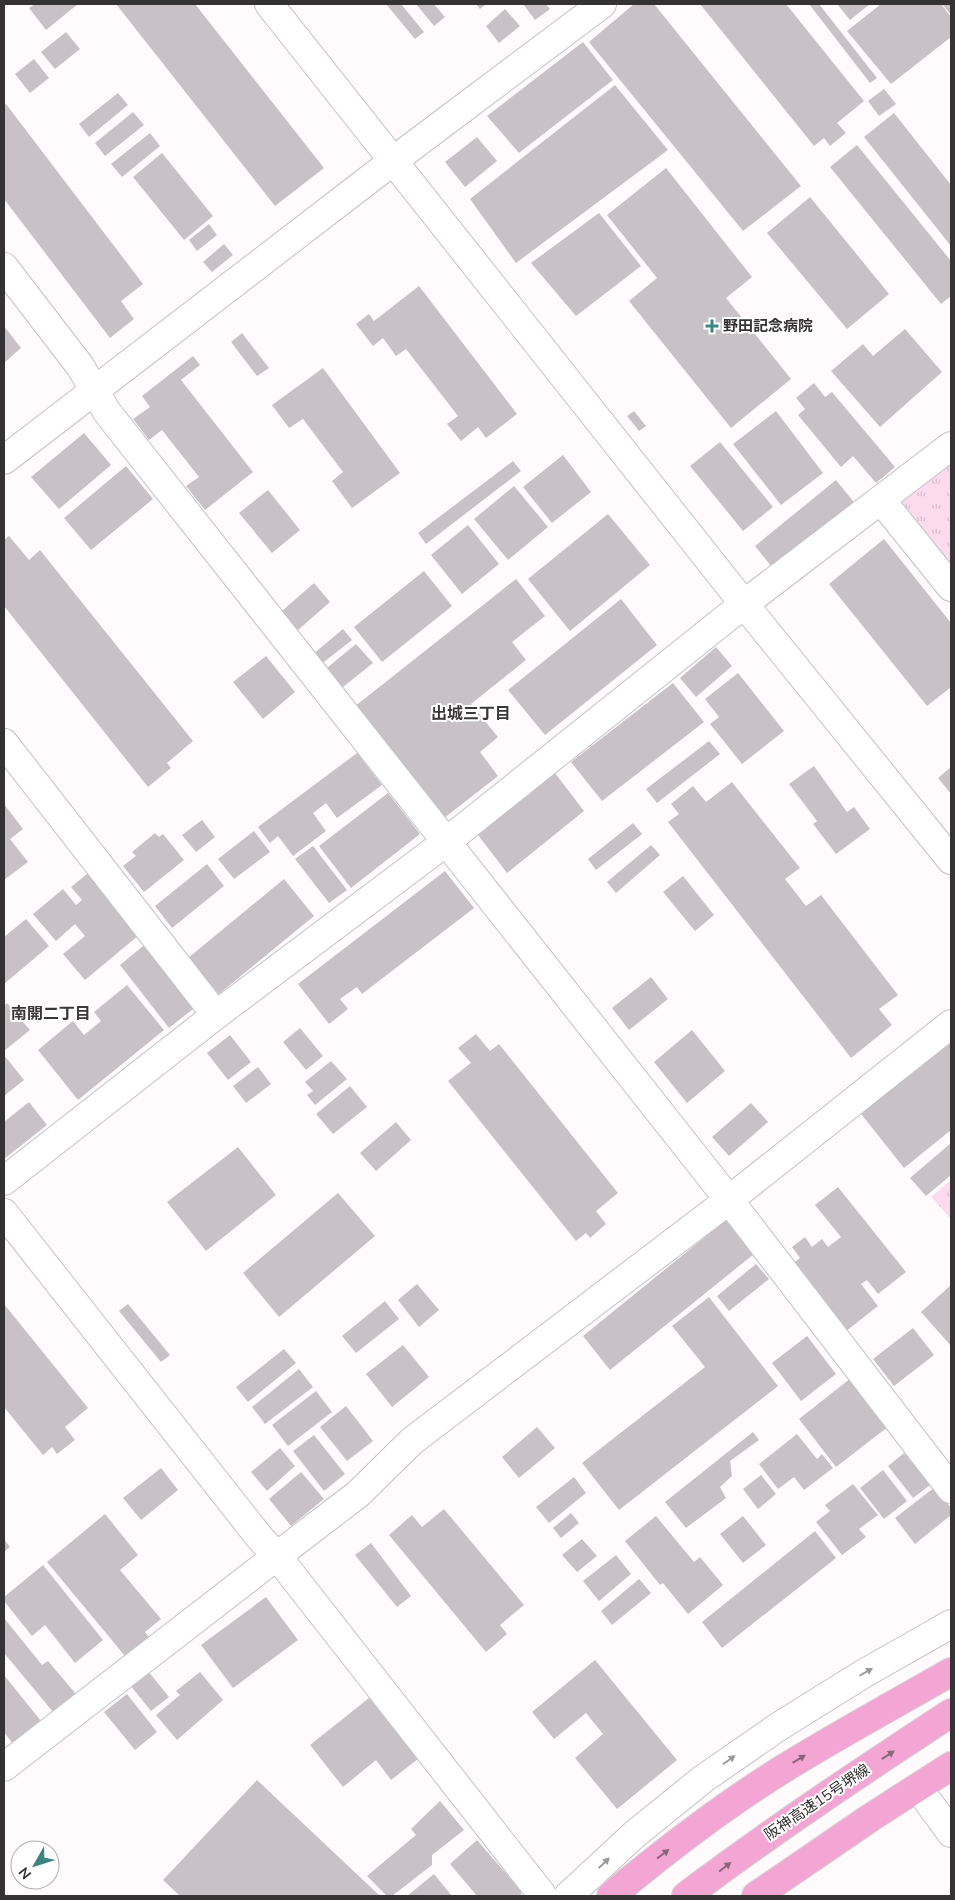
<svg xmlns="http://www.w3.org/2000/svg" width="955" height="1900" viewBox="0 0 955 1900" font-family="Mulish,'Noto Sans JP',sans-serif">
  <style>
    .park { fill: url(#park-tufts) }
    .building { fill: #c8c2c6 }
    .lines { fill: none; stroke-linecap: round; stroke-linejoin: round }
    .minor-casing { stroke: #c6c0c4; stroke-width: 30 }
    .highway-casing { stroke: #d6d6d6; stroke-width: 30 }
    .minor { stroke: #fff; stroke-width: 28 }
    .highway { stroke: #f3a6d4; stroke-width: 28 }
    .oneway { fill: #9a9899 }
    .oneway2 { fill: #8a667b }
    .poi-dot { fill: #3c8482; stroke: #fff; stroke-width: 2 }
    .labels { text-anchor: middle; stroke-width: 4; stroke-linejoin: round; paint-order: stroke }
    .poi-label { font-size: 15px; font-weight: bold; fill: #343233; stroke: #fff; text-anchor: start }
    .street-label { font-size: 15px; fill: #343233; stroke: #fff }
    .neighbourhood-label { font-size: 16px; font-weight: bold; fill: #3c373a; stroke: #fff }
  </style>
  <defs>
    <pattern id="park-tufts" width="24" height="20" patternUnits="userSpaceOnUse" patternTransform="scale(1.25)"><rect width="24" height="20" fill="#fddbee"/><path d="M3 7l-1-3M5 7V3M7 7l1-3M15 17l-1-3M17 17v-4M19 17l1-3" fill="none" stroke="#d9bccd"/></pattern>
  </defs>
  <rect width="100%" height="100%" fill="#fffafc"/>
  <g class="park">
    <path d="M951 460V576L893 505Z"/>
    <path d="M951 1180V1219L931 1197Z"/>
  </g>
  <g class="building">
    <path d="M35 4H78L46 30 29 8Z"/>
    <path d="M116 4H195L324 168 275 206Z"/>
    <path d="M386 4H401L424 32 415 39Z"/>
    <path d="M416 4H434L445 17 434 26Z"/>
    <path d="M476 4H486L480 9Z"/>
    <path d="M523 4H546L550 9 535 20Z"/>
    <path d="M634 4H654L801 186 743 231 589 42Z"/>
    <path d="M700 4H786L864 101 837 123 846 133 830 146 824 138 814 146Z"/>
    <path d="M809 4H819L877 78 870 83Z"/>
    <path d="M837 4H870L850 20Z"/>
    <path d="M881 4H941L951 17V37L891 84 847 31Z"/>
    <path d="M942 4H951V15Z"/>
    <path d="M505 9 520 26 499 43 486 26Z"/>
    <path d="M66 32 80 49 55 69 41 52Z"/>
    <path d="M583 42 613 80 519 153 487 116Z"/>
    <path d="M34 59 49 78 30 93 15 74Z"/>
    <path d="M615 85 668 150 516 263 470 199Z"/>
    <path d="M884 89 896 104 879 116 868 101Z"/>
    <path d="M118 93 128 105 89 137 79 124Z"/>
    <path d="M6 104 143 284 121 301 134 319 110 338 4 199V106Z"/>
    <path d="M133 112 144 125 105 156 95 143Z"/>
    <path d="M894 113 951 185V246L864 137Z"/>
    <path d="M150 133 160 146 122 177 111 164Z"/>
    <path d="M477 137 497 161 465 187 445 162Z"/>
    <path d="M857 145 951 261V296L941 304 830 167Z"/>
    <path d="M162 153 213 216 184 240 133 177Z"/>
    <path d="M666 168 752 277 726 298 791 379 731 428 629 301 657 278 607 215Z"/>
    <path d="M810 197 889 294 847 329 767 233Z"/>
    <path d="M599 213 641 266 576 316 531 263Z"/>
    <path d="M209 224 217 235 197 251 189 240Z"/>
    <path d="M224 244 233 255 212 272 203 262Z"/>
    <path d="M419 286 517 414 486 438 478 427 461 441 447 424 458 416 406 349 396 356 383 338 373 346 356 324 369 314 374 321Z"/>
    <path d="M4 326 21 348 4 363Z"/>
    <path d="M905 329 942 372 880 427 831 371 863 344 873 356Z"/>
    <path d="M242 333 269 368 257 376 231 342Z"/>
    <path d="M193 356 200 365 181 380 253 472 205 510 186 486 199 477 162 430 149 440 133 419 150 407 142 396Z"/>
    <path d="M323 368 400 473 352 508 332 481 343 472 303 419 289 428 272 405Z"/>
    <path d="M814 383 825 397 832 392 895 467 876 483 853 456 841 467 798 415 805 409 796 398Z"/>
    <path d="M634 411 646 426 639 431 627 416Z"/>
    <path d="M776 411 823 473 781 505 733 444Z"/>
    <path d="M84 433 111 465 59 509 31 477Z"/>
    <path d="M720 442 773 507 743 531 690 466Z"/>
    <path d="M563 455 591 492 552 523 523 487Z"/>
    <path d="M513 461 521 471 426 544 418 533Z"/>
    <path d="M126 466 153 499 91 550 64 518Z"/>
    <path d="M836 480 857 506 776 572 755 546Z"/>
    <path d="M514 486 548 527 508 560 474 519Z"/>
    <path d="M268 490 300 530 272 553 239 513Z"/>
    <path d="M608 514 650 565 570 631 528 579Z"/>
    <path d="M468 525 499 564 462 594 431 555Z"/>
    <path d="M9 536 29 560 40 550 193 741 167 763 171 768 148 787 4 606V540Z"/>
    <path d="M884 539 951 623V687L927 706 829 584Z"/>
    <path d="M424 571 452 606 382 662 354 627Z"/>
    <path d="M516 579 545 616 512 642 526 660 471 704 498 737 480 752 498 776 443 819 354 707Z"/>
    <path d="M314 583 330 602 298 630 282 611Z"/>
    <path d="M621 599 657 645 545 735 508 690Z"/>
    <path d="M343 629 352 640 320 665 312 655Z"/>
    <path d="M356 644 373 663 338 691 322 672Z"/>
    <path d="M716 647 732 666 696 697 680 678Z"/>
    <path d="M266 656 295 692 263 719 233 682Z"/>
    <path d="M738 673 784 731 742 764 710 724 719 717 705 699Z"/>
    <path d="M673 683 704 722 602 801 571 762Z"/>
    <path d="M709 741 720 754 657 803 646 789Z"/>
    <path d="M357 753 382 785 337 818 326 803 313 813 326 831 293 856 278 836 270 843 258 827Z"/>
    <path d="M814 766 847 812 854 807 870 829 836 854 813 824 817 821 789 784Z"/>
    <path d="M951 767V794L938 778Z"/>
    <path d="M555 773 584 811 507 873 478 835Z"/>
    <path d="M732 782 800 868 785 879 806 906 821 895 898 995 879 1009 892 1025 851 1058 668 822 679 814 671 804 693 786 706 802Z"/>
    <path d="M388 793 420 834 351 888 319 846Z"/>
    <path d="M4 804 23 829 10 839 28 862 4 880Z"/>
    <path d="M202 820 215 837 196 852 182 835Z"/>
    <path d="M633 823 642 834 596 870 588 859Z"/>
    <path d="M254 831 270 852 234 879 218 859Z"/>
    <path d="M155 833 159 837 163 834 184 860 144 892 123 866 136 856 132 852Z"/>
    <path d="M651 845 660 855 616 893 607 882Z"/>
    <path d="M313 846 347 890 329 903 295 859Z"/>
    <path d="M207 864 224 886 172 928 155 906Z"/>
    <path d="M93 869 145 930 85 980 63 954 85 936 75 924 56 941 33 914 63 889 76 905 82 900 71 887Z"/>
    <path d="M445 871 474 908 362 994 357 987 340 999 348 1009 329 1024 298 984Z"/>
    <path d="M683 876 714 915 695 931 663 892Z"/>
    <path d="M284 879 314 916 219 994 188 958Z"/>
    <path d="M26 919 49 946 4 984V937Z"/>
    <path d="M148 942 198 1005 169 1028 120 965Z"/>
    <path d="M651 977 668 999 629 1030 612 1008Z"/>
    <path d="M127 985 164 1030 78 1100 38 1050 73 1021 84 1035 101 1021 94 1012Z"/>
    <path d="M7 1003 30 1030 4 1051V1006Z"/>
    <path d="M300 1028 323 1056 306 1070 283 1042Z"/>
    <path d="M692 1030 725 1071 687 1103 654 1062Z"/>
    <path d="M476 1034 490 1051 499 1044 618 1193 596 1211 606 1224 590 1238 586 1233 576 1241 448 1081 471 1063 458 1048Z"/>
    <path d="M230 1035 251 1062 228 1080 207 1053Z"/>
    <path d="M951 1041V1130L904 1168 858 1110Z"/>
    <path d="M4 1055 24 1080 4 1096Z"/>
    <path d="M331 1061 347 1079 315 1105 307 1095 313 1091 305 1082Z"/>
    <path d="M258 1067 271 1084 246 1103 233 1086Z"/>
    <path d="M350 1086 367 1107 333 1134 316 1114Z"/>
    <path d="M29 1102 47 1125 4 1159V1122Z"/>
    <path d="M751 1103 768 1122 729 1156 712 1137Z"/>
    <path d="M396 1122 411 1140 376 1171 360 1153Z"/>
    <path d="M951 1143V1175L926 1196 910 1178Z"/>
    <path d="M238 1147 276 1195 206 1251 167 1202Z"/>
    <path d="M838 1187 906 1272 878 1294 867 1280 861 1284 878 1306 845 1332 791 1265 800 1258 792 1247 805 1237 812 1247 822 1239 828 1247 841 1237 815 1205Z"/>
    <path d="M338 1193 375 1236 279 1317 243 1273Z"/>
    <path d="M726 1220 754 1254 610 1370 583 1336Z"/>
    <path d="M756 1264 769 1279 729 1311 717 1296Z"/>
    <path d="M417 1284 439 1310 419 1327 398 1300Z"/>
    <path d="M951 1285V1346L921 1312Z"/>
    <path d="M709 1297 778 1386 619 1510 582 1463 705 1367 672 1326Z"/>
    <path d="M385 1301 399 1319 356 1353 342 1336Z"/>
    <path d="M4 1304 88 1408 65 1427 75 1440 57 1454 52 1447 43 1455 4 1407Z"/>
    <path d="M128 1304 170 1355 161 1362 119 1311Z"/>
    <path d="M913 1328 934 1355 894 1386 873 1359Z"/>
    <path d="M807 1336 836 1374 801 1401 772 1363Z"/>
    <path d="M403 1345 429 1377 392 1407 366 1374Z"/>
    <path d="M284 1349 296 1363 248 1402 236 1387Z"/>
    <path d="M299 1369 313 1387 265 1424 252 1407Z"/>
    <path d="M851 1378 889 1426 836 1467 799 1419Z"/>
    <path d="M316 1391 332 1412 288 1446 272 1425Z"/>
    <path d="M346 1406 373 1441 347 1461 320 1427Z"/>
    <path d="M537 1427 555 1448 519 1478 502 1457Z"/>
    <path d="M753 1432 759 1440 730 1461 732 1476 720 1487 726 1498 686 1528 665 1502Z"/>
    <path d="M797 1434 817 1459 822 1454 833 1468 804 1490 794 1477 778 1489 759 1464Z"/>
    <path d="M314 1435 345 1474 324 1491 293 1451Z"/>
    <path d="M280 1448 295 1466 267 1491 251 1472Z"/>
    <path d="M904 1453 930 1485 913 1498 888 1466Z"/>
    <path d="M161 1468 178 1490 141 1520 123 1498Z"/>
    <path d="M883 1470 907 1501 884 1519 860 1488Z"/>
    <path d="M301 1472 324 1499 291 1526 269 1499Z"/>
    <path d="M761 1475 776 1494 758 1509 743 1489Z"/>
    <path d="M574 1477 586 1493 549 1523 536 1507Z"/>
    <path d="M853 1484 878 1515 859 1529 866 1537 842 1555 816 1522 830 1511 825 1505Z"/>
    <path d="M935 1487 951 1508V1515L915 1544 895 1518Z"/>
    <path d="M444 1509 524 1605 500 1625 507 1634 486 1652 389 1535 412 1515 422 1527Z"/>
    <path d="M571 1513 579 1523 561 1538 553 1528Z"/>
    <path d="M105 1514 138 1555 120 1570 161 1619 145 1632 149 1637 125 1656 47 1562Z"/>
    <path d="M656 1516 694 1562 700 1557 723 1585 688 1614 663 1583 660 1585 625 1541Z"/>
    <path d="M743 1516 766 1545 743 1563 720 1534Z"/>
    <path d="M815 1531 836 1558 722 1648 702 1622Z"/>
    <path d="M4 1539 10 1547 4 1552Z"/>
    <path d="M582 1539 597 1556 577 1572 562 1555Z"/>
    <path d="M371 1543 411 1596 397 1607 355 1555Z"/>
    <path d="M616 1555 631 1574 599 1601 583 1581Z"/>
    <path d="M43 1565 103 1640 75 1663 45 1625 32 1636 4 1601V1597Z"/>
    <path d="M639 1579 651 1593 612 1625 601 1611Z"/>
    <path d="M266 1597 298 1640 233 1688 201 1645Z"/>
    <path d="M4 1618 42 1665 48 1661 76 1694 54 1713 4 1653Z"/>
    <path d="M595 1660 677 1760 617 1809 575 1758 603 1734 586 1713 554 1739 532 1712Z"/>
    <path d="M148 1671 169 1697 151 1711 130 1685Z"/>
    <path d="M200 1672 223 1700 177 1740 156 1715 180 1695 176 1691Z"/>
    <path d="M4 1675 41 1721 13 1744 4 1732Z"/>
    <path d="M127 1694 157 1732 135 1750 104 1712Z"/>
    <path d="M369 1698 418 1759 391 1780 376 1760 343 1787 310 1745Z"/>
    <path d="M257 1780 380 1896H180L163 1880Z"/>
    <path d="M440 1801 464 1830 432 1855V1865L392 1896H387L367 1876 416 1835 411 1829Z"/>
    <path d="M477 1840 521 1891V1896H477L450 1864Z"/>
    <path d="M434 1874 452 1896H407Z"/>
  </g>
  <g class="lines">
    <g class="minor-casing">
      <g id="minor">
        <path d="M269 4 744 604 951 860"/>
        <path d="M4 267 80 366 107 412 729 1200 951 1489"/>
        <path d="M4 460 393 161 602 4"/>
        <path d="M881 500 951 587"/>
        <path d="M4 743 216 1015"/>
        <path d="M4 1181 216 1015 446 842 744 604 951 446"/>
        <path d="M4 1213 260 1538 277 1556 358 1494 412 1441 729 1200 951 1024"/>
        <path d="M4 1767 277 1556 543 1896"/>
        <path d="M924 1796 951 1833"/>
        <path d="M568 1896 635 1834 703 1779 778 1727 863 1674 951 1624"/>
      </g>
    </g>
    <g class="highway-casing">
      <g id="highway">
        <path d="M611 1896C666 1850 722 1807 783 1769 838 1735 895 1704 951 1672"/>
        <path d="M686 1896C772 1831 861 1772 951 1713"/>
        <path d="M756 1896 870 1818 951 1766"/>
      </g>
    </g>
    <use href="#minor" class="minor"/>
    <use href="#highway" class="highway"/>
  </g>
  <defs><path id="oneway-solid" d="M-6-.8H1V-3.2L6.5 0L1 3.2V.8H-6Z" transform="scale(1.25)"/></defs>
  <g class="oneway">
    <use href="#oneway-solid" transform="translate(866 1672) rotate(-30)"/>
    <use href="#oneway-solid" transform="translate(729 1760) rotate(-35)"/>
    <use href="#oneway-solid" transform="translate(604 1863) rotate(-43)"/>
  </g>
  <g class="oneway2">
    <use href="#oneway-solid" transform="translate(888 1755) rotate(-33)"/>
    <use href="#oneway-solid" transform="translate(799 1759) rotate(-31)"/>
    <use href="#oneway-solid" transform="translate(663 1854) rotate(-37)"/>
    <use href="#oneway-solid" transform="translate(725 1867) rotate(-37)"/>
  </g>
  <path class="poi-dot" d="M709.5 318.5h5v5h5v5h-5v5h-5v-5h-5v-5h5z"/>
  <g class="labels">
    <g class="poi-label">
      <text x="723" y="331">野田記念病院</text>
    </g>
    <g class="street-label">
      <text transform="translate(817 1802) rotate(-34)" y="5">阪神高速15号堺線</text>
    </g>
    <g class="neighbourhood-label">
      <text x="471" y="719">出城三丁目</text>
      <text x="51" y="1019">南開二丁目</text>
    </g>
  </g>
  <rect width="955" height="1900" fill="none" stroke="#343233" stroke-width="10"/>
  <g transform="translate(35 1865) rotate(231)"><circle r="24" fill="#ffffff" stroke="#aeadad"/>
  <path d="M0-4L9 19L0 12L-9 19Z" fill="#3c8482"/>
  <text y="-8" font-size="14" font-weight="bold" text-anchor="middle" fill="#343233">N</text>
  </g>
</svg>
